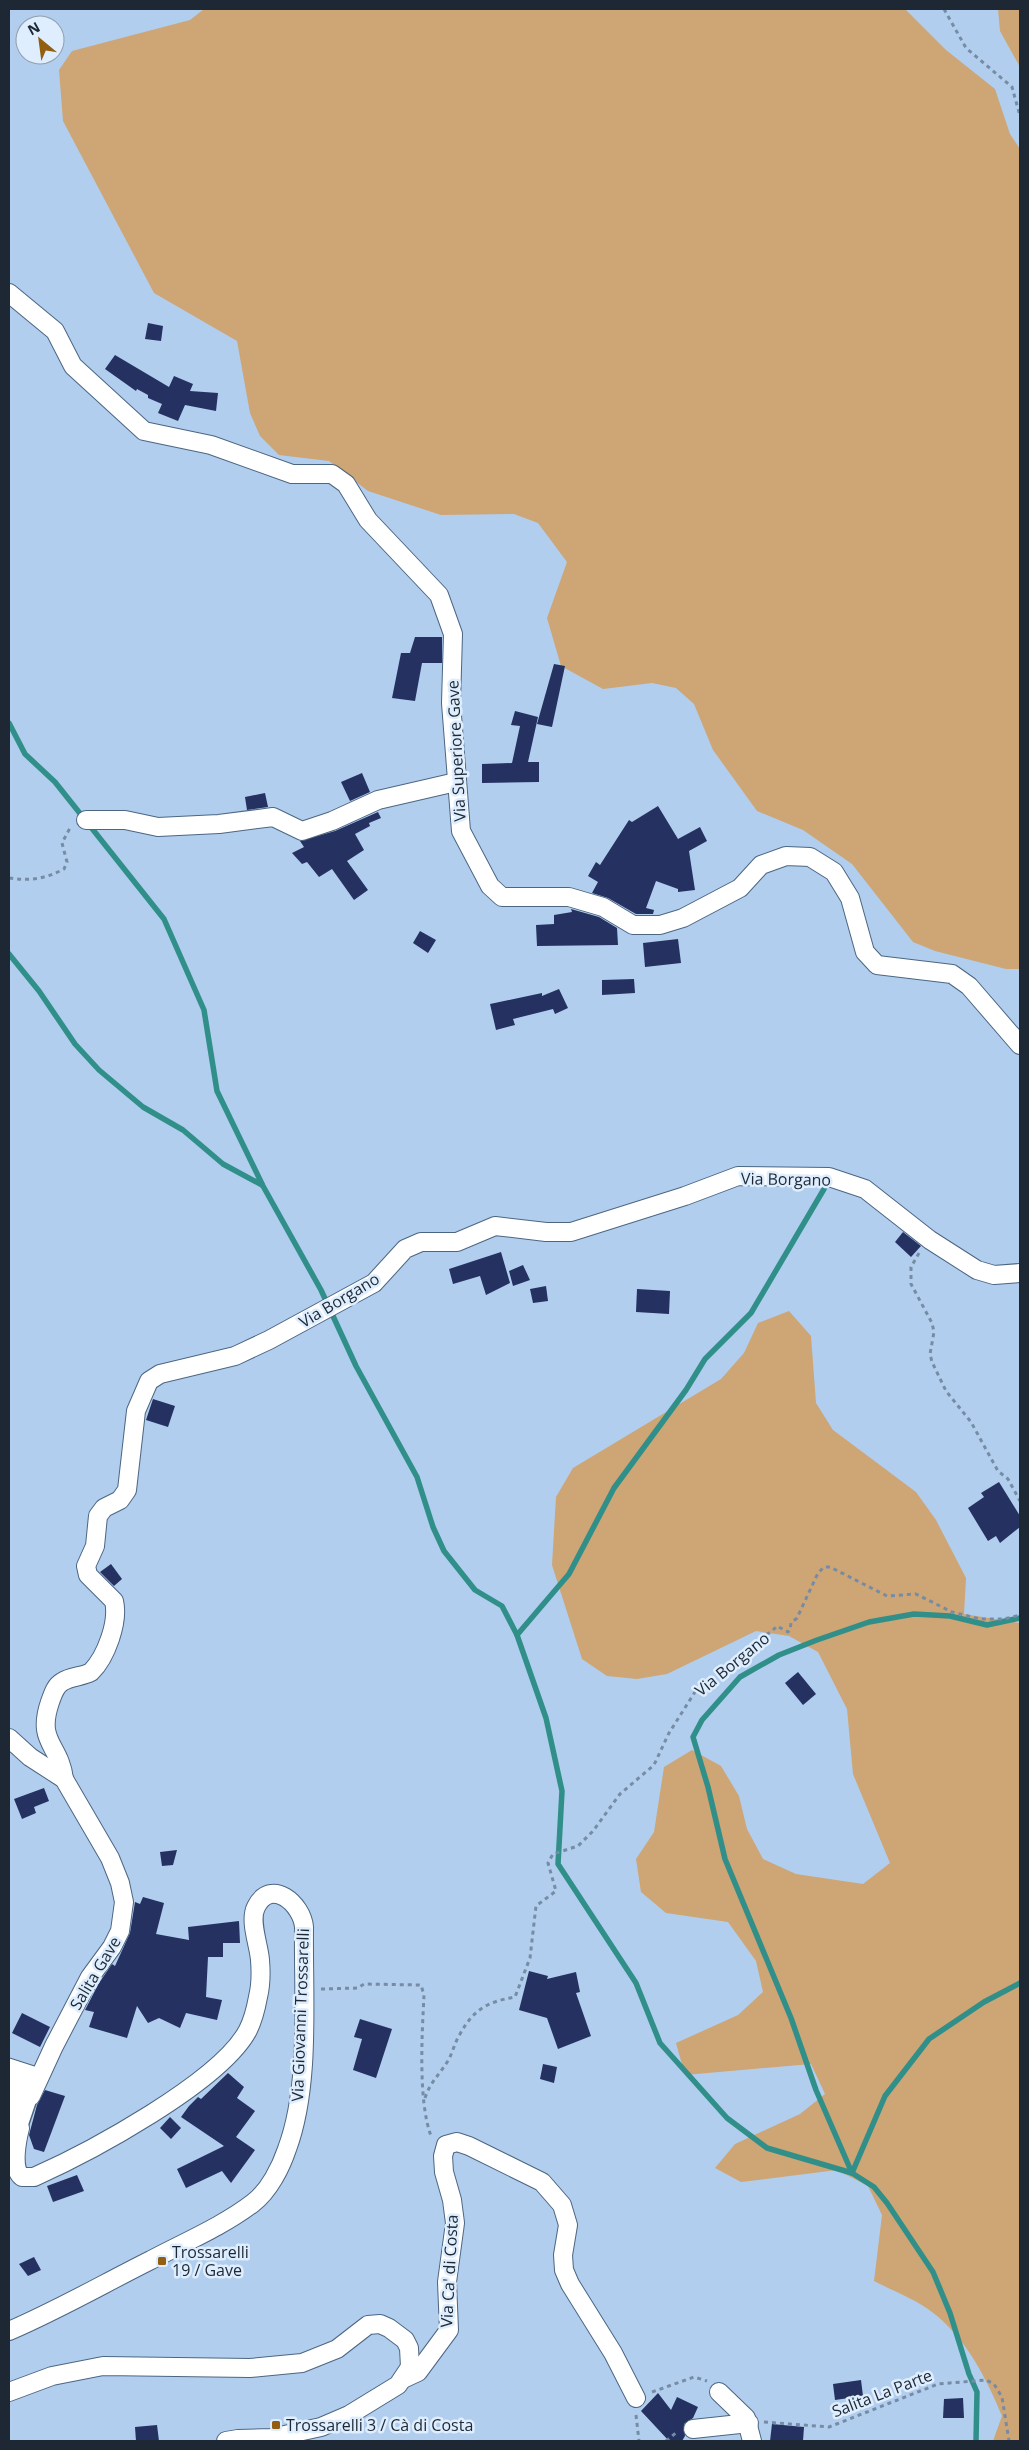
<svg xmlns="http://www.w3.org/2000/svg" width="1029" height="2450" viewBox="0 0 1029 2450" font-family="'Open Sans',sans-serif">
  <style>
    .green { fill: #cea575 }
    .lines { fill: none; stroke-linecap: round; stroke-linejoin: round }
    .stream { stroke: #318f8a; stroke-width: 5.5 }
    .building { fill: #243161 }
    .service-casing { stroke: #4c6682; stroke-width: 11 }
    .minor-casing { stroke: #4c6682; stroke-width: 20 }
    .tertiary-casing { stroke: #4c6682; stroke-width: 25 }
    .path { stroke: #768ca4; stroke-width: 3; stroke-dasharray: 4 4; stroke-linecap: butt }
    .service { stroke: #fff; stroke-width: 9 }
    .minor { stroke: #fff; stroke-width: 18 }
    .tertiary { stroke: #fff; stroke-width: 22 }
    .poi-dot { fill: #925f11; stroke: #dfeefe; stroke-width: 2 }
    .labels { text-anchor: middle; stroke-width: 5; stroke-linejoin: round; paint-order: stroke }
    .street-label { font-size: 16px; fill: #1d2834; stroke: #dfeefe }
    .poi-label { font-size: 16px; fill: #1d2834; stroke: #dfeefe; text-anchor: start }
  </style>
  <rect width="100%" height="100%" fill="#b1ceee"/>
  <g class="green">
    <path d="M204 9H905L946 50 995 89 1010 134 1020 149V969H1006L935 951 913 942 852 864 803 830 757 811 713 750 694 704 676 688 652 683 603 689 561 666 547 618 567 562 538 523 514 514 441 515 368 491 329 461 279 455 260 436 250 413 237 341 154 293 63 121 59 70 72 51 190 20Z"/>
    <path d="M998 9H1020V67L1000 31Z"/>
    <path d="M789 1311 811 1336 816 1403 833 1430 916 1492 936 1520 966 1578 964 1614 1020 1623V2441H993L1002 2416C986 2377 965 2337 932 2312 915 2299 893 2291 874 2281L882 2215 868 2186 837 2170 741 2182 715 2168 735 2144 800 2114 825 2094 811 2064 685 2075 676 2043 738 2015 763 1992 756 1961 728 1922 666 1913 641 1892 636 1859 654 1832 664 1767 692 1750 721 1766 739 1796 747 1829 763 1859 796 1874 863 1884 890 1863 853 1774 847 1709 818 1652 789 1636 756 1631 667 1674 637 1679 607 1676 582 1659 552 1565 556 1497 573 1468 721 1379 744 1353 758 1323Z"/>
  </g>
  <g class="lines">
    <g class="stream">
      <path d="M9 723 25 754 55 782 164 919 204 1010 217 1091 263 1186 321 1290 356 1366 417 1477 433 1527 444 1551 475 1590 502 1606 517 1635 546 1718 562 1791 558 1864 636 1983 660 2043 727 2118 767 2148 852 2173 874 2187 887 2203 933 2272 950 2313 969 2374 977 2392 976 2441"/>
      <path d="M9 954 39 991 75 1044 99 1070 143 1107 183 1130 223 1164 262 1185"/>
      <path d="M517 1635 569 1574 614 1488 686 1390 705 1359 751 1313 824 1189"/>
      <path d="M852 2173 816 2090 791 2018 725 1859 708 1787 693 1737 702 1720 740 1677 779 1655 817 1640 869 1622 914 1614 950 1616 987 1625 1020 1618"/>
      <path d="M852 2173 885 2096 929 2039 984 2002 1020 1983"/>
    </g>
  </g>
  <g class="building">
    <path d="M148 323 163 326 161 341 145 339Z"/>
    <path d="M115 355 169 387 174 376 193 384 190 391 218 393 216 411 185 405 178 421 158 413 162 404 148 398V395L137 389 136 391 105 369Z"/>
    <path d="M415 637H442V663H422L415 701 392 698 401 653H410Z"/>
    <path d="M554 664 565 666 552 727 537 724Z"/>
    <path d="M515 711 538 717 528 762H539V782L482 783V764L512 763 520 726 511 725Z"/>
    <path d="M362 773 370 792 350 801 341 782Z"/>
    <path d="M265 793 268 807 247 810 245 797Z"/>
    <path d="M658 806 678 839 700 827 707 841 689 851 695 890 678 892V889L656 881 646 908 654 910 653 914H636L608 898 592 893 598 882 588 876 596 862 600 865 629 820 632 822Z"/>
    <path d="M378 812 381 818 369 823 370 826 355 834 364 850 347 861 368 890 354 900 332 869 319 877 307 862 302 864 292 853 304 847 300 841 335 831Z"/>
    <path d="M571 909 599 917 617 928 618 945 537 946 536 925 554 924V915L572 912Z"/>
    <path d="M420 931 436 940 428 953 413 943Z"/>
    <path d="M678 939 681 963 645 967 643 943Z"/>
    <path d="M634 979 635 993 602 995V980Z"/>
    <path d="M559 989 568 1008 555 1014 553 1009 513 1019 515 1025 496 1030 490 1004 542 993V996Z"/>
    <path d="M903 1232 921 1246 911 1257 895 1242Z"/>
    <path d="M501 1252 510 1283 486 1295 480 1276 453 1284 449 1269Z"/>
    <path d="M523 1265 530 1280 513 1286 509 1271Z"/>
    <path d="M546 1286 548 1301 533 1303 530 1289Z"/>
    <path d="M637 1289 670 1291 669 1314 636 1312Z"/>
    <path d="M153 1399 175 1406 168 1427 146 1420Z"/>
    <path d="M999 1482 1020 1516V1527L1000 1543 996 1536 988 1541 968 1508 984 1497 981 1493Z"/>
    <path d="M111 1564 122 1579 114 1586 100 1572Z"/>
    <path d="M798 1672 816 1694 803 1705 785 1683Z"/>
    <path d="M44 1788 49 1801 34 1807 36 1813 22 1819 14 1799Z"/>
    <path d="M177 1850 173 1865 162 1866 160 1852Z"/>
    <path d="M143 1897 164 1903 156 1934 189 1940 188 1927 239 1921 240 1943H223V1957H208L206 1997 222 2000 217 2020 186 2013 180 2028 159 2018 148 2023 137 2006 127 2038 89 2027 94 2012 85 2010 99 1983 112 1964 115 1966 130 1933 135 1902 140 1904Z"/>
    <path d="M529 1971 548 1976 547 1979 576 1972 580 1992 576 1993 591 2036 558 2049 547 2018 519 2010Z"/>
    <path d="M22 2013 50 2027 40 2047 12 2033Z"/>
    <path d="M360 2019 392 2029 376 2078 353 2070 362 2039 354 2037Z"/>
    <path d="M543 2064 557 2067 554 2083 540 2079Z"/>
    <path d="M228 2073 244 2087 237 2098 255 2111 236 2137 255 2150 231 2183 222 2171 186 2188 177 2169 224 2146 181 2117 189 2106 198 2097 201 2099Z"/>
    <path d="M45 2090 65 2096 44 2152 34 2149 29 2135 37 2105Z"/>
    <path d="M170 2117 181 2128 171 2139 160 2128Z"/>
    <path d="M77 2175 84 2191 53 2202 47 2186Z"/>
    <path d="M34 2257 41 2270 28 2276 19 2264Z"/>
    <path d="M861 2380 863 2396 835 2400 833 2384Z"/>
    <path d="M658 2393 671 2410 677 2397 698 2407 693 2418 684 2424 685 2436 682 2441H669L641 2411Z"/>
    <path d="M963 2398 964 2418H943L944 2399Z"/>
    <path d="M772 2424 804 2427 803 2441H770Z"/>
    <path d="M157 2425 159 2441H136L135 2427Z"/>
  </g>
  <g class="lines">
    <g class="service-casing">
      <path id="service" d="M9 2063 40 2073"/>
    </g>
    <g class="minor-casing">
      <g id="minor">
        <path d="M9 293 55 331 73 366 144 431 211 445 292 474H332L346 484 368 520 439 595 453 634 451 703 461 831 490 886 502 897H569L603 907 633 925H660L683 918 740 888 761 865 786 856 810 857 834 872 850 898 865 952 877 965 952 974 969 986 1020 1045"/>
        <path d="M86 820H125L158 827 219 824 273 817 302 831 332 821 378 800 456 782"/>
        <path d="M9 1738 30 1757 64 1779 110 1858 120 1883 124 1902 120 1931 112 1947 90 1977 54 2046 31 2096"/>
        <path d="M64 1779C60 1744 36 1743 50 1702 53 1694 55 1686 62 1682 71 1676 82 1677 91 1672 106 1657 119 1622 114 1601L88 1575 86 1566 95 1546 98 1516 104 1508 120 1500 127 1490 136 1411 149 1381 160 1374 235 1356 269 1340 374 1283 405 1249 421 1242H457L495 1226 546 1232H571L685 1196 738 1176 829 1177 865 1189 930 1240 977 1270 994 1275 1020 1273"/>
        <path d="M9 2088C20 2094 17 2103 14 2114"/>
        <path d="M9 2331C58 2310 103 2284 151 2260 185 2242 223 2226 253 2203 269 2191 281 2167 287 2149 311 2085 303 1996 304 1927 302 1904 271 1877 256 1907 249 1921 259 1945 260 1960 261 1972 261 1985 258 1997 256 2008 253 2020 248 2030 221 2082 88 2153 34 2177H22C11 2169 17 2140 20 2128"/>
        <path d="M405 2378 418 2372 449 2330 447 2282 455 2223 452 2200 444 2172 443 2156 446 2145 457 2142 469 2146 542 2182 562 2205 568 2225 563 2255 564 2270 570 2284 613 2353 636 2398"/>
        <path d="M9 2392 52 2376 103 2366 250 2368 302 2363 337 2349 368 2325 380 2324 389 2328 405 2340 409 2348 410 2367 398 2385 349 2415 321 2427 271 2438 238 2439 226 2441"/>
        <path d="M719 2392 746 2418 752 2441"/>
        <path d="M693 2429 749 2423"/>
      </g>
    </g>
    <g class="tertiary-casing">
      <path id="tertiary" d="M9 2076 31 2082 11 2141 9 2140"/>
    </g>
    <g class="path">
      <path d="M944 9 966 48 1012 87 1020 116"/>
      <path d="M9 878C30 881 45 879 64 869L67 862 62 843 71 826"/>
      <path d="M919 1253 911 1267V1284L932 1323 934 1332 930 1354 932 1362 946 1391 971 1422 998 1471 1008 1479 1020 1501"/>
      <path d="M321 1989 358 1988 364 1984 421 1985 424 1995C422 2034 418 2101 431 2136"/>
      <path d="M425 2098C430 2082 441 2073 449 2059 453 2051 455 2042 460 2034 474 2009 487 2002 515 1997L530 1958 536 1906 556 1891 548 1863 553 1854 578 1846 593 1831 620 1794 654 1765 669 1733 695 1692 723 1676 737 1659 756 1645 763 1636 771 1632 777 1626 788 1632 790 1630 791 1623 797 1618 818 1573 824 1567H830L887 1596 916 1594 952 1612 980 1619H1004L1020 1615"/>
      <path d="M652 2392 694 2377 707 2381"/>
      <path d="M636 2415 639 2441"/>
      <path d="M764 2422 829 2427 938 2384 986 2380 994 2384 1002 2397 1009 2441"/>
      <path d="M666 2441 677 2432"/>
    </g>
    <use href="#service" class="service"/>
    <use href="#minor" class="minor"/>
    <use href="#tertiary" class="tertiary"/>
  </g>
  <g class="poi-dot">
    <rect x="157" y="2256" width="10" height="10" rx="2.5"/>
    <rect x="271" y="2420" width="10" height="10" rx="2.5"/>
  </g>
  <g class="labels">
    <g class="street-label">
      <text transform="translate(456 751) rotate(-93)" y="6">Via Superiore Gave</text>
      <text transform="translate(786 1179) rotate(1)" y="6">Via Borgano</text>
      <text transform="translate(339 1300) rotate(-31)" y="6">Via Borgano</text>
      <text transform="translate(732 1664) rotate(-39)" y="6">Via Borgano</text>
      <text transform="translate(95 1973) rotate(-59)" y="6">Salita Gave</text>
      <text transform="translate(300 2015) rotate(-88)" y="6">Via Giovanni Trossarelli</text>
      <text transform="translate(449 2271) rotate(-87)" y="6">Via Ca' di Costa</text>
      <text transform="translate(882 2393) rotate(-21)" y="6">Salita La Parte</text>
    </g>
    <g class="poi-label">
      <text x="172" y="2258">Trossarelli<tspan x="172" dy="18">19 / Gave</tspan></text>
      <text x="286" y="2431">Trossarelli 3 / Cà di Costa</text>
    </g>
  </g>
  <rect width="1029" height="2450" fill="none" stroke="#1d2834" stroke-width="20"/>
  <g transform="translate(40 40) rotate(331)"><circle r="24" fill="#dfeefe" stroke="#919fad"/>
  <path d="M0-4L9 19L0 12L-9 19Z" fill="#925f11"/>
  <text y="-8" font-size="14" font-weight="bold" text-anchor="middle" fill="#1d2834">N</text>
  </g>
</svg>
